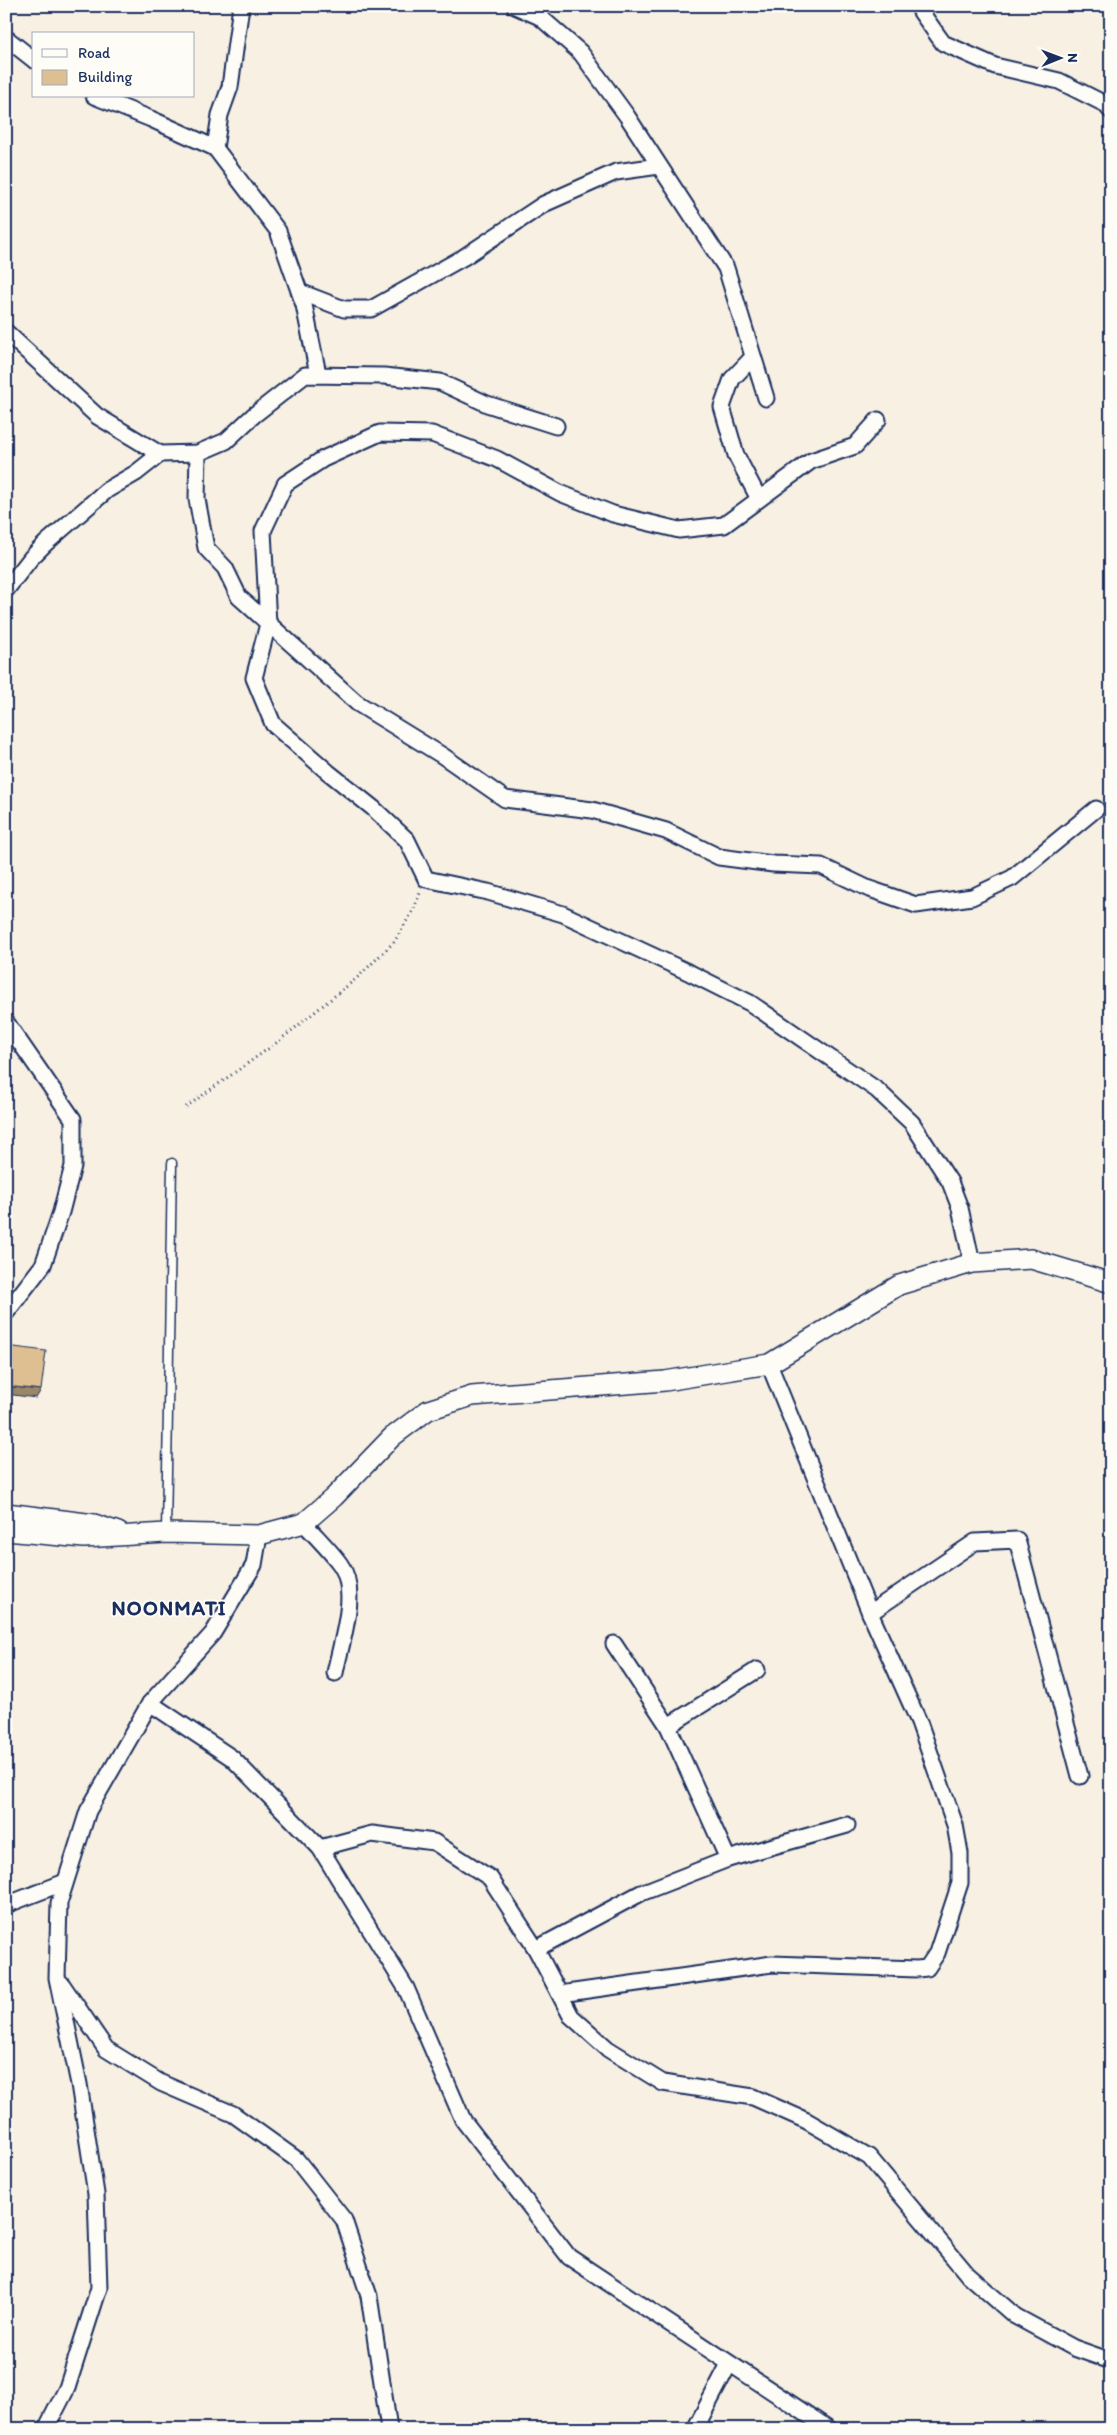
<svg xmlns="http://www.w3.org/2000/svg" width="1117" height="2435" viewBox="0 0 1117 2435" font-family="Itim,sans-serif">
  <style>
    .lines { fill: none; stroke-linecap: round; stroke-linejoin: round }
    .service-casing { stroke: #1b2f5e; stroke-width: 11 }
    .minor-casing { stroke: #1b2f5e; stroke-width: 19 }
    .tertiary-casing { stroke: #1b2f5e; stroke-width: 22 }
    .path { stroke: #1b2f5e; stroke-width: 3; stroke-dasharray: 1 4; stroke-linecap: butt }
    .service { stroke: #fdfcf7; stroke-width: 8 }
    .minor { stroke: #fdfcf7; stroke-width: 15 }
    .tertiary { stroke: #fdfcf7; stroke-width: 19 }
    .shaded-wall { fill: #9b8666; stroke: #1b2f5e }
    .building { fill: #ddbf91; stroke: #1b2f5e }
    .labels { text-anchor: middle; stroke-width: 4; stroke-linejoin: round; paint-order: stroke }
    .district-label { font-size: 21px; font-weight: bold; letter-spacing: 1px; fill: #1b2f5e; stroke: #fdfcf7 }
  </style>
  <rect width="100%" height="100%" fill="#f7f0e3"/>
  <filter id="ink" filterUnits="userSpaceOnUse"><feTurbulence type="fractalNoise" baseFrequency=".02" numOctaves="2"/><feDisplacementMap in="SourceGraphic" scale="10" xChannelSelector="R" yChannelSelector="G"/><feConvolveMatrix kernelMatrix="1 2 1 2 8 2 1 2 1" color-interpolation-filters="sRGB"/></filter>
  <g filter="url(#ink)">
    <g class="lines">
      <g class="service-casing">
        <path id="service" d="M166 1533 172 1163"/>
      </g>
      <g class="minor-casing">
        <g id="minor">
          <path d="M241 6 230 87 220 115 215 148 278 231 304 305 318 374"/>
          <path d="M515 6 540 17 581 53 627 116 726 268 766 398"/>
          <path d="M919 6 921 12 943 43 995 66 1059 81 1105 104 1111 111"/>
          <path d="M6 38 34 60"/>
          <path d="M94 96 151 119 215 148"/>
          <path d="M300 292 344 309H371L464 257 544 204 616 172 659 166"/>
          <path d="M6 332 97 416 160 454"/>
          <path d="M753 357 732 379 722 407 736 455 759 499"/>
          <path d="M878 420 855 446 811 461 724 525 679 530 613 514 560 493 497 459 432 434 380 433 323 459 285 484 263 531 268 624 254 678 273 724 328 772 373 808 407 840 426 879 488 892 563 914 690 973 750 1003 877 1090 912 1123 950 1182 960 1208 972 1263"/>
          <path d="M198 453 197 499 206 548 225 568 239 597 357 703 443 756 505 799 592 810 666 831 719 857 773 864 821 866 867 888 916 905 972 897 1012 878 1096 809"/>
          <path d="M6 590 31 558 46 543 107 490 136 473 160 454 198 453 226 441 254 415 305 375 384 376 440 382 487 404 556 426"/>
          <path d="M6 1022 73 1119V1166L61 1212 43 1265 6 1313"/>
          <path d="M304 1523C315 1536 329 1549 340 1564 360 1591 341 1642 335 1673"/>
          <path d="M870 1613 975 1542 1017 1540 1080 1776"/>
          <path d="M614 1644 668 1726 728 1859"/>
          <path d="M150 1703 232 1758 320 1848 406 1988 463 2120 569 2257 829 2429"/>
          <path d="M668 1726 757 1670"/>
          <path d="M320 1848 372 1834 434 1842 490 1878 536 1949 571 2016 608 2049 663 2083 753 2097 807 2121 869 2157 968 2275 1015 2316 1074 2348 1111 2361"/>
          <path d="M6 1905 65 1882"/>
          <path d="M536 1949 641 1893 728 1859 847 1825"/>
          <path d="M61 1983 106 2049 161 2083 233 2114 296 2159 344 2220 369 2296 389 2429"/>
          <path d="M560 1994 772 1964 917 1969 927 1968 937 1953 960 1883V1853L955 1825 919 1722 870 1613 769 1364"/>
          <path d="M46 2429 67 2388 99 2288 96 2194 79 2084 57 1978 59 1903 88 1811 150 1703 213 1633 254 1565 259 1535"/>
          <path d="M695 2429 729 2364"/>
        </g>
      </g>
      <g class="tertiary-casing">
        <g id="tertiary">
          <path d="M6 1513 94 1524 118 1532"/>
          <path d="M6 1531 84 1538 166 1533 259 1535 304 1523 334 1497 392 1437 428 1410 472 1396 665 1381 769 1364 899 1285 972 1263 1031 1259 1111 1283"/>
        </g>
      </g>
      <path class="path" d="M186 1107 275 1044 357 978 394 942 413 911 420 893"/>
      <use href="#service" class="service"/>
      <use href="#minor" class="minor"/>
      <use href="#tertiary" class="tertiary"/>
    </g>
    <path class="shaded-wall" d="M6 1386 41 1390 36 1398 6 1394Z"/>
    <path class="building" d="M6 1346 46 1351 41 1390 6 1386Z"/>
  </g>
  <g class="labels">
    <g class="district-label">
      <text x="169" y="1615">NOONMATI</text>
    </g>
  </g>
  <rect width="1117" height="2435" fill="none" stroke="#fdfcf7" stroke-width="25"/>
  <rect x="12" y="12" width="1092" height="2410" fill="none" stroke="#1b2f5e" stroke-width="2" filter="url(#ink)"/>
  <rect x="32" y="32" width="162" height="65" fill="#fdfcf7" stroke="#a3aaba"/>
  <rect x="42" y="49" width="25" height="8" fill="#fdfcf7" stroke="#a3aaba"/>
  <text x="78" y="58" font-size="15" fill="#1b2f5e">Road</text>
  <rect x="42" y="70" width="25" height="15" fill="#ddbf91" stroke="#a3aaba"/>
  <text x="78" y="82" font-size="15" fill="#1b2f5e">Building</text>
  <g transform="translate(1060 58) rotate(89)" stroke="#fdfcf7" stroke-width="4" paint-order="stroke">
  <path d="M0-4L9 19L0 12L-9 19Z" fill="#1b2f5e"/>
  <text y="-8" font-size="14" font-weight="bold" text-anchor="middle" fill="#1b2f5e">N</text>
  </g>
</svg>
